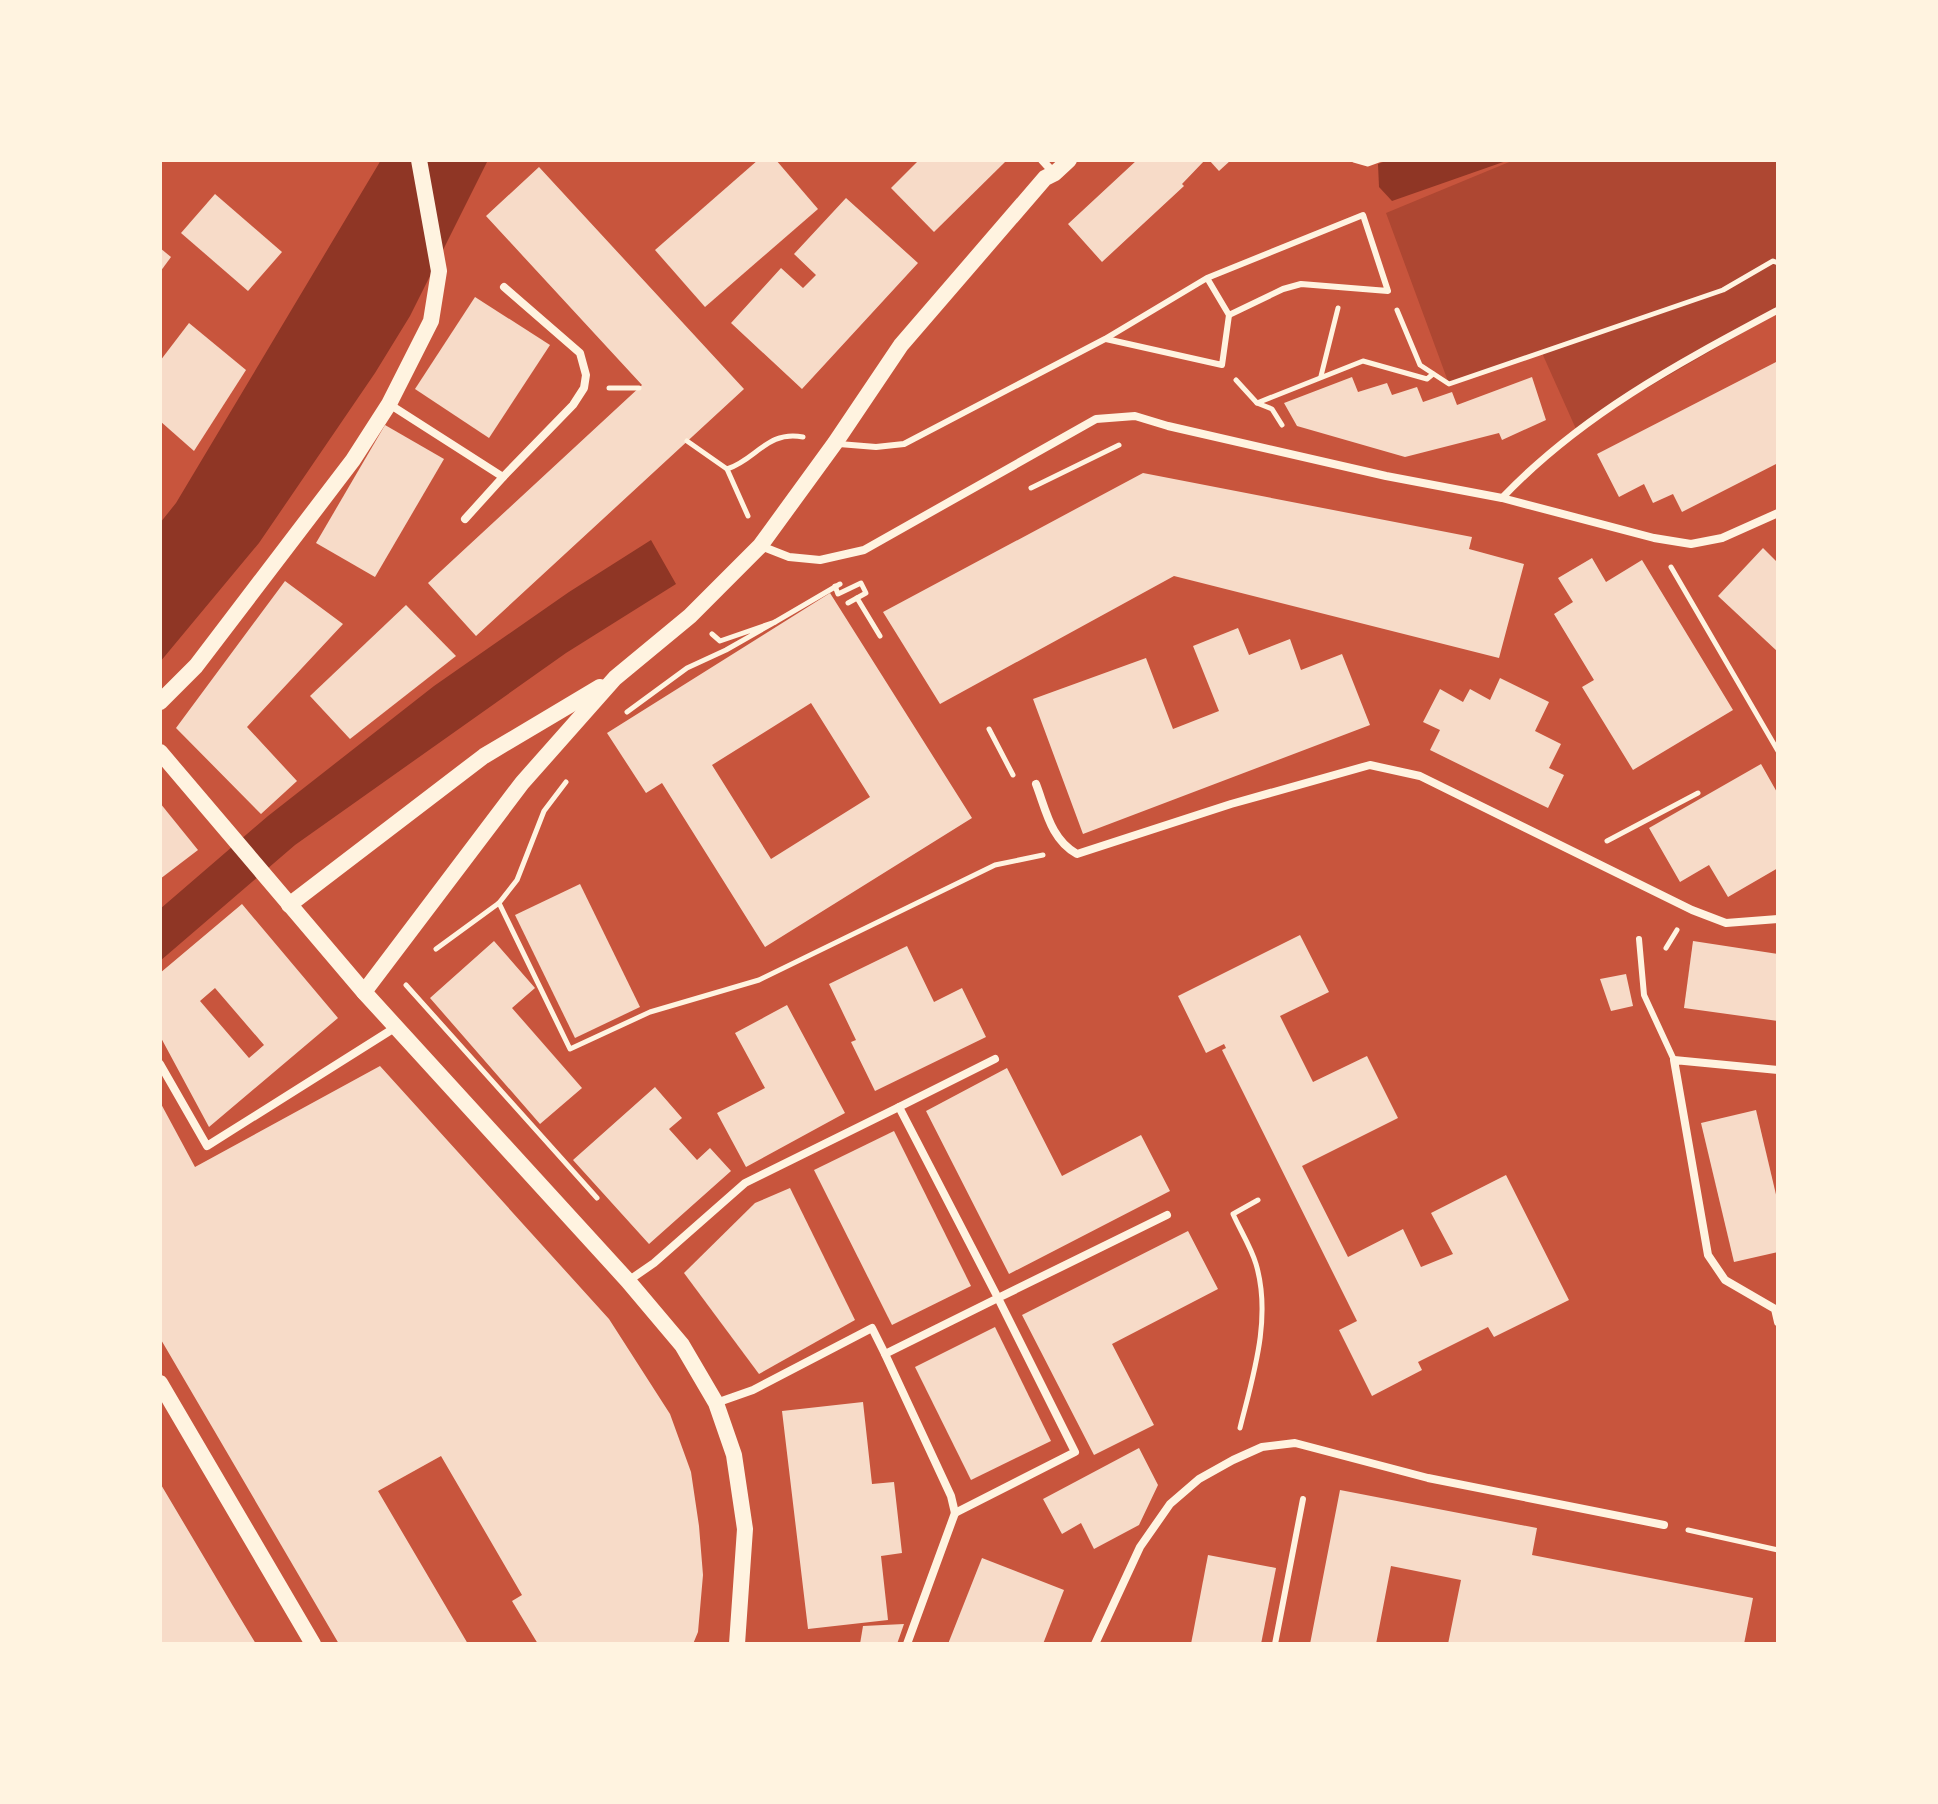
<svg xmlns="http://www.w3.org/2000/svg" width="1938" height="1804" viewBox="0 0 1938 1804" font-family="Manrope,sans-serif">
  <style>
    .green { fill: #ae4732 }
    .water { fill: #8f3625 }
    .building { fill: #f7dbc8; fill-rule: evenodd }
    .lines { fill: none; stroke-linecap: round; stroke-linejoin: round }
    .path { stroke: #fff3e0; stroke-width: 5 }
    .service { stroke: #fff3e0; stroke-width: 6 }
    .pedestrian { stroke: #fff3e0; stroke-width: 7 }
    .minor { stroke: #fff3e0; stroke-width: 8 }
    .secondary { stroke: #fff3e0; stroke-width: 16 }
  </style>
  <rect width="100%" height="100%" fill="#c8553d"/>
  <path class="green" d="M1514 160H1778V312L1576 429 1542 353 1449 384 1386 213Z"/>
  <g class="water">
    <path d="M381 160H488L410 316 375 373 259 543 160 662V523L176 503Z"/>
    <path d="M1388 160H1509L1392 201 1379 187 1378 164Z"/>
    <path d="M651 540 676 584 566 653 295 845 160 961V909L268 816 434 686 569 592Z"/>
  </g>
  <g class="building">
    <path d="M758 160H776L818 209 705 307 655 250Z"/>
    <path d="M919 160H1003L1005 162 934 232 891 188Z"/>
    <path d="M1137 160H1205L1182 184 1184 186 1102 262 1068 224Z"/>
    <path d="M1209 160H1231L1219 171Z"/>
    <path d="M539 167 744 389 476 636 428 583 642 385 486 216Z"/>
    <path d="M215 194 282 252 248 291 181 233Z"/>
    <path d="M846 198 918 263 802 389 731 323 781 268 803 288 816 275 794 254Z"/>
    <path d="M160 248 171 257 160 272Z"/>
    <path d="M475 297 550 345 489 438 415 389Z"/>
    <path d="M189 323 246 370 194 451 160 421V361Z"/>
    <path d="M1778 361V463L1682 512 1673 494 1653 503 1644 484 1619 497 1597 454Z"/>
    <path d="M1352 377 1358 392 1387 383 1392 395 1417 387 1423 402 1452 392 1457 405 1532 377 1546 420 1502 440 1499 433 1405 457 1297 426 1284 403Z"/>
    <path d="M385 425 444 459 375 577 316 543Z"/>
    <path d="M1143 473 1472 537 1469 549 1524 564 1499 658 1174 576 940 704 883 612Z"/>
    <path d="M1763 548 1778 563V652L1718 596Z"/>
    <path d="M1592 558 1606 582 1642 560 1733 710 1633 770 1582 687 1594 680 1554 614 1573 602 1558 578Z"/>
    <path d="M285 581 343 624 247 727 297 781 261 814 176 728Z"/>
    <path d="M830 593 972 818 765 947 662 783 646 793 607 733ZM811 703 870 797 771 859 712 765Z"/>
    <path d="M406 605 456 656 350 739 310 696Z"/>
    <path d="M1238 628 1249 655 1290 639 1301 670 1342 654 1370 725 1083 834 1033 699 1146 658 1173 729 1219 711 1193 646Z"/>
    <path d="M1500 678 1549 702 1535 731 1561 744 1549 768 1564 775 1548 808 1430 750 1440 730 1423 722 1440 689 1463 702 1470 689 1490 700Z"/>
    <path d="M1761 764 1778 794V868L1728 897 1709 865 1680 882 1649 828Z"/>
    <path d="M160 803 198 850 160 879Z"/>
    <path d="M580 884 640 1007 575 1038 515 915Z"/>
    <path d="M242 904 338 1018 209 1127 160 1036V973ZM215 988 264 1045 249 1058 200 1001Z"/>
    <path d="M1300 935 1329 992 1280 1016 1313 1082 1367 1056 1398 1118 1302 1166 1348 1257 1403 1229 1421 1267 1453 1254 1431 1213 1506 1175 1569 1300 1494 1337 1488 1327 1418 1362 1422 1370 1372 1396 1339 1330 1357 1321 1222 1050 1226 1048 1224 1044 1206 1053 1178 996Z"/>
    <path d="M494 941 535 988 512 1008 582 1088 540 1124 430 998Z"/>
    <path d="M1693 941 1778 954V1021L1684 1008Z"/>
    <path d="M907 946 934 1002 962 988 986 1037 875 1091 851 1042 856 1040 829 984Z"/>
    <path d="M1626 974 1633 1006 1611 1011 1600 979Z"/>
    <path d="M787 1005 845 1113 746 1167 717 1113 765 1088 735 1033Z"/>
    <path d="M380 1066 609 1319 670 1414 691 1472 699 1526 703 1575 698 1632 693 1644H538L512 1601 522 1595 441 1456 378 1491 468 1644H339L160 1338V1102L195 1167Z"/>
    <path d="M1007 1068 1062 1176 1141 1135 1170 1191 1009 1274 926 1111Z"/>
    <path d="M655 1087 682 1118 669 1129 697 1160 710 1148 731 1171 649 1244 573 1160Z"/>
    <path d="M1756 1110 1778 1203V1252L1734 1262 1701 1123Z"/>
    <path d="M894 1131 971 1286 892 1325 814 1170Z"/>
    <path d="M790 1188 855 1320 759 1374 684 1273 755 1203Z"/>
    <path d="M1188 1231 1218 1289 1112 1344 1154 1425 1094 1455 1022 1315Z"/>
    <path d="M995 1327 1051 1441 971 1480 915 1367Z"/>
    <path d="M863 1402 872 1484 894 1482 902 1553 881 1556 888 1620 808 1629 782 1411Z"/>
    <path d="M1139 1448 1158 1485 1139 1525 1094 1549 1081 1523 1062 1534 1043 1499Z"/>
    <path d="M160 1483 233 1606 256 1644H160Z"/>
    <path d="M1340 1490 1537 1528 1532 1555 1753 1598 1744 1644H1448L1461 1580 1391 1566 1376 1644H1310Z"/>
    <path d="M1208 1555 1276 1568 1261 1644H1191Z"/>
    <path d="M982 1558 1064 1590 1043 1644H948Z"/>
    <path d="M904 1624 897 1644H860L863 1626Z"/>
  </g>
  <g class="lines">
    <g class="path">
      <path d="M1354 160 1368 164 1379 160"/>
      <path d="M1397 310 1420 365 1449 384 1723 290 1773 261 1778 263"/>
      <path d="M1321 376 1338 308"/>
      <path d="M1236 380 1257 403 1272 409 1282 425"/>
      <path d="M609 388H639"/>
      <path d="M1257 403 1363 361 1427 379 1433 374"/>
      <path d="M687 441 727 469C756 460 767 430 803 437"/>
      <path d="M727 469 748 516"/>
      <path d="M1031 488 1119 445"/>
      <path d="M1671 567 1778 751"/>
      <path d="M835 586 838 594 861 583 866 593 848 603"/>
      <path d="M857 598 880 636"/>
      <path d="M775 622 840 584"/>
      <path d="M627 712 687 668 726 650 775 622 720 641 712 634"/>
      <path d="M989 729 1013 775"/>
      <path d="M1607 841 1698 793"/>
      <path d="M499 903 570 1049 650 1012 759 980 995 865 1043 855"/>
      <path d="M1666 948 1677 930"/>
      <path d="M436 949 499 903 517 880 544 811 566 782"/>
      <path d="M406 985 597 1198"/>
      <path d="M1240 1428C1253 1376 1272 1318 1256 1264 1251 1247 1240 1230 1233 1214L1258 1200"/>
      <path d="M1688 1530 1778 1550"/>
    </g>
    <g class="service">
      <path d="M1106 339 1222 365 1229 315"/>
      <path d="M839 444 876 447 904 444 1105 339 1207 278 1363 215 1388 291 1301 284 1283 289 1229 315 1207 278"/>
      <path d="M1639 939 1644 995 1674 1060"/>
      <path d="M1275 1644 1303 1499"/>
    </g>
    <path class="pedestrian" d="M1502 498C1581 415 1677 364 1778 310"/>
    <g class="minor">
      <path d="M1042 160 1054 173"/>
      <path d="M389 404 503 477 573 405 584 388 586 375 580 353 504 287"/>
      <path d="M465 519 503 477"/>
      <path d="M761 546 789 557 820 560 864 550 1096 419 1135 416 1168 426 1386 476 1502 498 1654 538 1691 544 1722 538 1778 513"/>
      <path d="M1036 784C1046 810 1051 840 1077 854L1231 804 1370 765 1420 776 1692 910 1726 923 1778 919"/>
      <path d="M160 1064 207 1146 396 1027"/>
      <path d="M1778 1070 1674 1060 1708 1255 1725 1280 1775 1309 1778 1322"/>
      <path d="M899 1107 995 1059"/>
      <path d="M628 1281 654 1263 745 1183 899 1107 998 1298 885 1354 872 1328 753 1390 716 1403"/>
      <path d="M885 1354 951 1496 955 1513 907 1644"/>
      <path d="M955 1513 1075 1452 998 1298 1167 1215"/>
      <path d="M1095 1644 1140 1547 1170 1504 1199 1479 1233 1460 1262 1447 1295 1443 1428 1478 1664 1525"/>
    </g>
    <g class="secondary">
      <path d="M160 702 196 666 353 460 389 404 431 321 439 271 419 160"/>
      <path d="M160 752 364 992 628 1281 682 1345 716 1403 734 1455 745 1529 737 1644"/>
      <path d="M289 905 484 756 600 687"/>
      <path d="M364 992 522 783 615 678 690 616 760 546 835 443 901 345 1045 178 1055 173 1069 160"/>
      <path d="M160 1383 313 1644"/>
    </g>
  </g>
  <rect width="1938" height="1804" fill="none" stroke="#fff3e0" stroke-width="324"/>
</svg>
